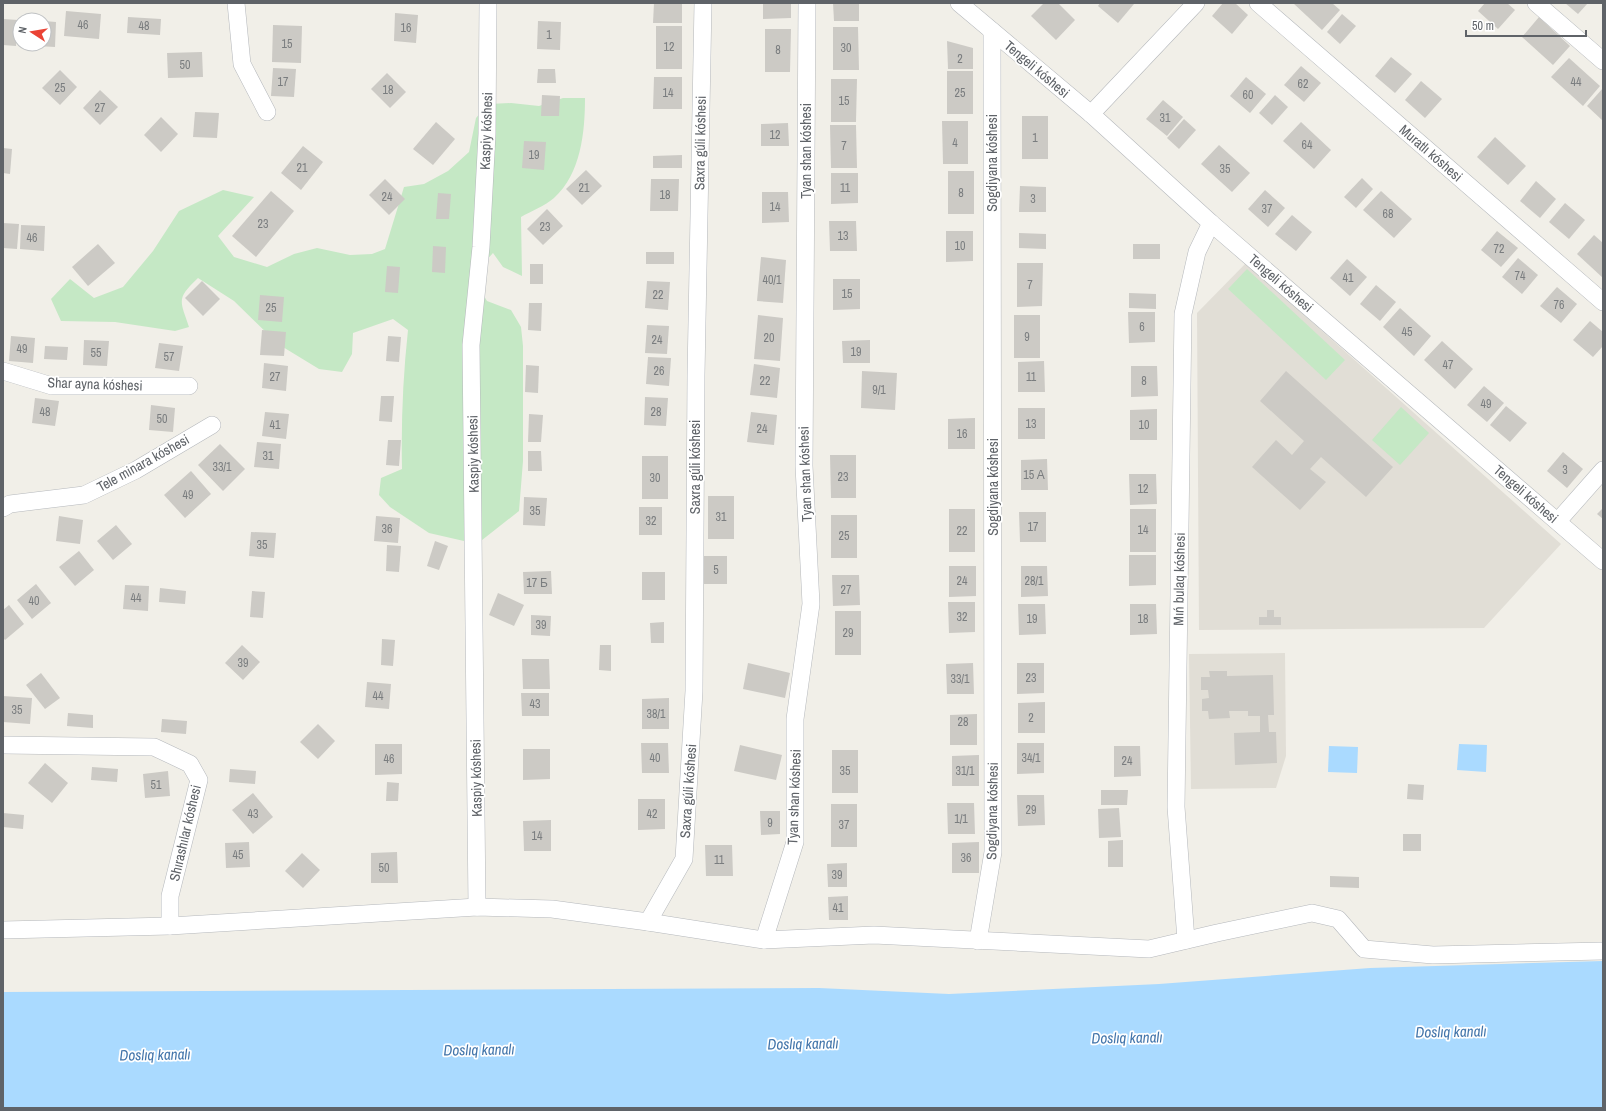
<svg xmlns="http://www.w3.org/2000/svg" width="1606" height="1111" viewBox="0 0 1606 1111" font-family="'Archivo Narrow',sans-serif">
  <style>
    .education { fill: #e1ded6 }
    .green { fill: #c5e8c5 }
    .water { fill: #aadaff }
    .building { fill: #cccac5 }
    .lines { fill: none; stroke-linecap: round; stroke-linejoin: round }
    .street-casing { stroke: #b5b8bc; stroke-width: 18 }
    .street { stroke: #fff; stroke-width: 17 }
    .labels { text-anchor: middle; stroke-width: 3.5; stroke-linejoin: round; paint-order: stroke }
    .number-label { font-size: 12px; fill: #7a7d7f }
    .street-label { font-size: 14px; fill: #5f6368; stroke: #fff }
    .water-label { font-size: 15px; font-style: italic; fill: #4174aa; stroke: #fff }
  </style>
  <rect width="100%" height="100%" fill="#f1efe8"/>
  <g class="education">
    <path d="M1246 263 1561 544 1484 628 1199 630 1197 313Z"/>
    <path d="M1285 653 1286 756 1276 788 1191 789 1189 654Z"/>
  </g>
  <g class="green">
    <path d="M563 98H585C585 132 581 174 554 198 545 206 531 211 521 217L522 276 503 267 493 253 472 276 487 301 511 310 521 327 523 346V461L519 511 477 544 429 533 390 507 379 495 381 478 402 469C401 422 403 376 408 330L393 319 353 333 352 354 342 372 319 369 278 344 234 301 198 278C176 299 180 300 189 327L175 331 115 322 61 321 51 299 70 279 94 298 123 287 153 251 179 211 223 190 254 197 218 236 234 257 267 267 294 254 317 248 350 255 372 254 385 249 404 187 424 184 448 171 469 152 476 118 488 104 511 103 539 106Z"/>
    <path d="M1247 269 1345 360 1326 380 1228 289Z"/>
    <path d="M1401 407 1429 433 1400 465 1372 440Z"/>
  </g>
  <g class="water">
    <path d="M1459 744 1487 745 1486 772 1457 770Z"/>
    <path d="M1329 746 1358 747 1357 773 1328 772Z"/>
    <path d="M1603 961V1108H3V992L819 988 949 994 1159 984 1370 968Z"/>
  </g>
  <g class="building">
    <path d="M654 3H682V23H653Z"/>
    <path d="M763 3H791V18L763 19Z"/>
    <path d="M833 3H859V21H834Z"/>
    <path d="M1044 3H1058L1075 20 1056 40 1031 16Z"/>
    <path d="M1100 3H1133L1134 4 1118 23 1098 6Z"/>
    <path d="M1223 3H1235L1248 15 1232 34 1212 16Z"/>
    <path d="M1293 3H1332L1340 10 1322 30Z"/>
    <path d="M1485 3H1507L1515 10 1498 29 1478 11Z"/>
    <path d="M1565 3H1588L1578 14Z"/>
    <path d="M66 11 101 14 99 39 64 36Z"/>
    <path d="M395 13 418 15 416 43 394 41Z"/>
    <path d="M1342 14 1356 26 1340 44 1327 32Z"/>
    <path d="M128 17 161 19 160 35 127 33Z"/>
    <path d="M1539 17 1570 46 1553 65 1522 37Z"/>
    <path d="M3 19 18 20 16 46 3 45Z"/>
    <path d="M44 21 56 22 55 47 20 45 44 44Z"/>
    <path d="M538 21 561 22 560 50 537 49Z"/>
    <path d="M273 25 302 26 301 63 272 62Z"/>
    <rect x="656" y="26" width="26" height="43"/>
    <path d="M833 27H858L859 70H833Z"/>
    <path d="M765 29H791L790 72H765Z"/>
    <path d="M947 41 973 48V69H948Z"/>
    <path d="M202 52 203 77 168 78 167 53Z"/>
    <path d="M1391 57 1412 74 1395 93 1375 76Z"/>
    <path d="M1569 58 1600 86 1583 106 1551 77Z"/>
    <path d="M1301 66 1321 83 1304 102 1284 85Z"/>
    <path d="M273 68 296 69 294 97 271 96Z"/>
    <path d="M538 69H555L556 83H537Z"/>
    <path d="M60 70 77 87 60 105 42 88Z"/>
    <rect x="947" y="71" width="26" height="43"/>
    <path d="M387 73 406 92 390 108 371 89Z"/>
    <path d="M654 77H682V109H653Z"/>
    <path d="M1246 77 1266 94 1250 113 1230 96Z"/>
    <path d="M831 79H857L856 122H831Z"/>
    <path d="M1421 81 1442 99 1425 118 1405 100Z"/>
    <path d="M1603 88V121L1587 106Z"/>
    <path d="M100 90 118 107 100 125 83 108Z"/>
    <path d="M542 95 560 96 559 116H541Z"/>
    <path d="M1275 95 1288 107 1272 125 1259 113Z"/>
    <path d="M1163 100 1183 117 1167 136 1146 119Z"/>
    <path d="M195 112 219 113 217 138 193 137Z"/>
    <rect x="1022" y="116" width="26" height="43"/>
    <path d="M161 117 178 134 161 152 144 135Z"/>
    <path d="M1184 119 1196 130 1179 149 1167 138Z"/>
    <path d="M942 121H968V164H943Z"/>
    <path d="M436 122 455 139 433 165 413 149Z"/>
    <path d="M1301 122 1331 150 1314 169 1283 141Z"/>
    <path d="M788 123 789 146H761V124Z"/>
    <path d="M830 125H856L857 168H831Z"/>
    <path d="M1495 137 1526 166 1508 185 1477 157Z"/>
    <path d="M524 141 546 142 544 170 522 168Z"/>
    <path d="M1219 145 1250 173 1232 192 1201 164Z"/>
    <path d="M303 146 323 162 301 190 281 173Z"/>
    <path d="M3 148 12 149 10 174 3 173Z"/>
    <path d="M682 155V168H653V156Z"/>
    <path d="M586 170 602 186 582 205 566 189Z"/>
    <rect x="948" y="171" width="26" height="43"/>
    <path d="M831 173H858V203L831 204Z"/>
    <path d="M1362 178 1373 189 1356 208 1344 197Z"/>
    <path d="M385 179 405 199 389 215 369 195Z"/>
    <path d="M651 179H679L678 211H650Z"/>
    <path d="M1536 181 1556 199 1540 218 1520 201Z"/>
    <path d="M1020 186 1046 187V212H1019Z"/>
    <path d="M1265 190 1285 208 1268 227 1248 209Z"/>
    <path d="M271 191 294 211 256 257 232 236Z"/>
    <path d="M1381 191 1412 219 1394 238 1363 210Z"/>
    <path d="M762 192H788L789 222 762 223Z"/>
    <path d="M438 193 451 194 449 219H436Z"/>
    <path d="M1565 203 1585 220 1569 239 1549 222Z"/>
    <path d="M547 209 563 226 543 245 527 229Z"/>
    <path d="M1292 215 1312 232 1296 251 1275 234Z"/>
    <path d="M829 221H856L857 251H830Z"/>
    <path d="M3 223 19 224 17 249 3 248Z"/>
    <path d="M21 225 45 226 44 251 20 249Z"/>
    <path d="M946 231H973V261L946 262Z"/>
    <path d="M1497 231 1518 248 1501 267 1481 250Z"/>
    <path d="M1019 233 1046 234V249L1019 248Z"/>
    <path d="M1594 235 1603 243V278L1577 254Z"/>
    <path d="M98 244 115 263 88 286 72 267Z"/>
    <rect x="1133" y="244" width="27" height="15"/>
    <path d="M433 246 446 247 445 273 432 272Z"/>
    <rect x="646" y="252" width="28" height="12"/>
    <path d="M761 257 786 260 783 303 757 301Z"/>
    <path d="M1518 258 1538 275 1522 294 1502 277Z"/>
    <path d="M1347 259 1367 277 1350 296 1330 278Z"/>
    <path d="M1017 263H1043L1042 306 1017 307Z"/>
    <rect x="530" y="264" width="13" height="20"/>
    <path d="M387 266 400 267 398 293 385 292Z"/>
    <path d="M833 279H860V309L833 310Z"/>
    <path d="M202 281 220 299 203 316 185 298Z"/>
    <path d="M647 281 670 282 668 310 645 308Z"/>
    <path d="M1376 285 1396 302 1380 321 1360 304Z"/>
    <path d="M1557 287 1577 304 1561 323 1540 306Z"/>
    <path d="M1129 293 1156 294V309L1129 308Z"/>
    <path d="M260 295 284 297 282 322 258 320Z"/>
    <path d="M529 303H542L541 331 528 330Z"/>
    <path d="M1400 308 1431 336 1414 356 1383 327Z"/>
    <path d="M1128 312H1155V342L1129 343Z"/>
    <path d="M758 315 783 318 780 361 754 359Z"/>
    <rect x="1014" y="315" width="26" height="43"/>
    <path d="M1590 321 1603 332V346L1593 357 1573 340Z"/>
    <path d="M647 325 669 326 667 354 645 353Z"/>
    <path d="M262 330 286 332 284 356 260 355Z"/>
    <path d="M11 336 35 338 33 363 9 361Z"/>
    <path d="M388 336 401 337 399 362 386 361Z"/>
    <path d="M84 340 109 341 107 366 83 365Z"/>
    <path d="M870 340V363H843L842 341Z"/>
    <path d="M1442 341 1473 369 1455 389 1424 360Z"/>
    <path d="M159 343 183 346 179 371 155 368Z"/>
    <path d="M45 346 68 347 67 360 44 359Z"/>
    <path d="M648 357 671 358 669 386 646 384Z"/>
    <path d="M1044 361 1045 392H1018V362Z"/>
    <path d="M264 363 288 366 286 391 262 388Z"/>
    <path d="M754 364 780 368 777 398 750 395Z"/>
    <path d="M526 365 539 366 538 393 525 392Z"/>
    <path d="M1131 366H1157L1158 396 1131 397Z"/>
    <path d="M862 371 897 373 895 410 861 408Z"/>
    <path d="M1286 371 1393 467 1366 497 1321 457 1310 469 1326 482 1300 510 1252 467 1276 440 1292 455 1304 441 1260 401Z"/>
    <path d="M1484 386 1504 403 1487 422 1467 405Z"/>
    <path d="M381 396H394L392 422 379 421Z"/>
    <path d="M645 397 668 398 666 426 644 425Z"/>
    <path d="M35 398 59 401 55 426 32 423Z"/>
    <path d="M151 405 175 408 173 432 149 430Z"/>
    <path d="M1506 406 1527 423 1510 442 1490 425Z"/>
    <rect x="1018" y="408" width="27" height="31"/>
    <path d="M1157 409V440H1130V410Z"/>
    <path d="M265 412 289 414 286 439 262 436Z"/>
    <path d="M751 412 777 415 774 445 747 442Z"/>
    <path d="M529 414 543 415 541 442H528Z"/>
    <path d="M975 418V449H948V419Z"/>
    <path d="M388 440H401L399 466 386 465Z"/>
    <path d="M257 442 281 444 279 469 254 467Z"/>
    <path d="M220 444 245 469 223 491 198 465Z"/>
    <path d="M528 451H541L542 471H528Z"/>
    <path d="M1563 452 1583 469 1567 488 1547 471Z"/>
    <path d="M830 455H856V498H831Z"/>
    <rect x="642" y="456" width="26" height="43"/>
    <path d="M1047 459 1048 490H1021V460Z"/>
    <path d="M191 471 211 494 185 518 164 495Z"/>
    <path d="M1129 474H1156L1157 504 1130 505Z"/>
    <rect x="708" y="496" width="26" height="43"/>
    <path d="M524 497 547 498 545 526 523 525Z"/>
    <rect x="639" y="507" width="23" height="28"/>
    <path d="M1603 508V519L1597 514Z"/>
    <rect x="949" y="509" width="26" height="43"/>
    <rect x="1130" y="509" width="26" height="43"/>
    <path d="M1019 512H1046V542H1020Z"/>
    <rect x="831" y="515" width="26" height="43"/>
    <path d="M59 516 83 520 80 544 56 541Z"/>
    <path d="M376 516 400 518 398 543 374 541Z"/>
    <path d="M116 525 132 544 113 560 97 541Z"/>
    <path d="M251 532 276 533 274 558 249 556Z"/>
    <path d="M435 541 448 546 439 570 427 566Z"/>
    <path d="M387 545 401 546 399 572 386 571Z"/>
    <path d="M79 551 94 570 75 586 59 567Z"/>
    <path d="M1129 555H1156V585L1129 586Z"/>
    <rect x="704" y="556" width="23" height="28"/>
    <path d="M949 566H976V596L949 597Z"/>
    <path d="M1021 566H1047L1048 596 1021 597Z"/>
    <path d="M551 571 552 594H524L523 572Z"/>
    <rect x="642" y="572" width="23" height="28"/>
    <path d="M832 575H859L860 605 833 606Z"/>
    <path d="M36 584 51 603 32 619 17 600Z"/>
    <path d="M125 585 149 586 148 611 123 609Z"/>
    <path d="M160 588 186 591 185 604 159 602Z"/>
    <path d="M252 591 265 592 263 618 250 617Z"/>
    <path d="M498 593 524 605 514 626 489 615Z"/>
    <path d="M948 602H975V632L949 633Z"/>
    <path d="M1018 604H1045L1046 634 1019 635Z"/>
    <path d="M1130 604H1156L1157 634 1130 635Z"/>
    <path d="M9 605 24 624 5 640 3 638V610Z"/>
    <path d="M1267 610H1274V617H1281V625H1259V617H1267Z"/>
    <rect x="835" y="611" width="26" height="44"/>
    <path d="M531 615 551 616 550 636 531 635Z"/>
    <path d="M664 622V643H651L650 623Z"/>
    <path d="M382 639 395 640 393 666 381 665Z"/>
    <path d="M242 645 260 662 243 680 225 663Z"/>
    <path d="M600 645H611V671L599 670Z"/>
    <path d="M522 659H549L550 689H523Z"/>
    <path d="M748 663 790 673 785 698 743 689Z"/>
    <path d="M973 663 974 694H947L946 664Z"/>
    <path d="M1017 663H1044V693L1017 694Z"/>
    <path d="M1209 671H1227V676L1273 675 1274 715H1268L1269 732H1276L1277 763 1235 765 1234 733 1260 732V716H1248V711H1229L1230 718 1209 719 1208 711H1202V699L1209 698 1208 690H1201V677H1210Z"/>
    <path d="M41 673 60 698 45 709 26 685Z"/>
    <path d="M367 682 391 684 389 709 365 707Z"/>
    <path d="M521 693H549V716H522Z"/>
    <path d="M3 696 32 698 30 724 3 722Z"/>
    <path d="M669 698V729H642V699Z"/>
    <path d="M1045 702V733H1018V703Z"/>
    <path d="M68 713 93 715V728L67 726Z"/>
    <path d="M977 714V745H950V715Z"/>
    <path d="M162 719 187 721 186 734 161 732Z"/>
    <path d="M318 724 335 741 318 759 300 742Z"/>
    <path d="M641 743H668L669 773H642Z"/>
    <path d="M1017 743H1044V773L1017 774Z"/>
    <path d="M375 744H402V774L375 775Z"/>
    <path d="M740 745 782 755 776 780 734 771Z"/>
    <path d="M1114 746H1140L1141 776 1114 777Z"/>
    <path d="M523 749H550V779L523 780Z"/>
    <rect x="832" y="750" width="26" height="43"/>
    <path d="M979 755V786H952V756Z"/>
    <path d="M45 763 68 783 52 803 28 783Z"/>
    <path d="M92 767 118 769 117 782 91 780Z"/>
    <path d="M230 769 256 771 255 784 229 782Z"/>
    <path d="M168 771 170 796 145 798 143 774Z"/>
    <path d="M387 782 399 783 398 801H386Z"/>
    <path d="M1408 784 1424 785 1423 800 1407 799Z"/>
    <path d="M1101 790H1128L1127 805H1101Z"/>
    <path d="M253 793 273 817 253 834 232 810Z"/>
    <path d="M1017 795H1044L1045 825 1018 826Z"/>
    <path d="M638 799H665V829L638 830Z"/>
    <path d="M947 803H974L975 834H948Z"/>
    <rect x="831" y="804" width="26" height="43"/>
    <path d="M1119 808 1121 837 1099 838 1098 809Z"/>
    <path d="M760 811H780V834L761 835Z"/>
    <path d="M3 813 24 815 23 829 3 827Z"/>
    <path d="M551 820V851H524L523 821Z"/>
    <rect x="1403" y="834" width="18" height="17"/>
    <path d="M1123 840V867H1108V841Z"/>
    <path d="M249 842 250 867 226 868 225 843Z"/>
    <path d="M979 842V873H952V843Z"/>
    <path d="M705 845H732L733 876H706Z"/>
    <path d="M397 852 398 883H371V853Z"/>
    <path d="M302 853 320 870 303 888 285 871Z"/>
    <path d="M847 863V887H828L827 864Z"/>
    <path d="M1330 876 1359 877V888L1330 887Z"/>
    <path d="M848 896V920H829L828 897Z"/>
  </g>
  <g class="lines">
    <g class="street-casing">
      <g id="street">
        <path d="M236 3 242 64 267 112"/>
        <path d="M959 3 1091 114 1211 223 1603 561"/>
        <path d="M1258 3 1603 302"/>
        <path d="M1536 3 1603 61"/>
        <path d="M1091 114 1196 3"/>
        <path d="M3 371 52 386H189"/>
        <path d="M3 508 10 504 84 495 136 470 212 425"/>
        <path d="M1558 521 1603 470"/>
        <path d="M3 745 154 747 190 764 199 780 170 896V926"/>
        <path d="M477 907 471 345 481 247 487 134 488 3"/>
        <path d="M648 922 684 859 694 691 696 375 703 3"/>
        <path d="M3 930 170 926 477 907 552 909 648 922 764 940 874 935 1149 949 1217 933 1312 913 1338 919 1364 949 1433 955 1603 951"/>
        <path d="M764 940 795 842V719L811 604 804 466 807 3"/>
        <path d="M1186 940 1176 807 1183 314 1197 252 1211 223"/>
        <path d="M978 941 993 852 992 31"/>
      </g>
    </g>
    <use href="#street" class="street"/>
  </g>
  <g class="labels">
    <g class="number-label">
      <text x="83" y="29">46</text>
      <text x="144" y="30">48</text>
      <text x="406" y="32">16</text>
      <text x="549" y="39">1</text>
      <text x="287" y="48">15</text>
      <text x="669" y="51">12</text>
      <text x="846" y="52">30</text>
      <text x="778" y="54">8</text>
      <text x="960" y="63">2</text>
      <text x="185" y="69">50</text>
      <text x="283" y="86">17</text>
      <text x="1576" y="86">44</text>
      <text x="1303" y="88">62</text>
      <text x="60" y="92">25</text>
      <text x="388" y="94">18</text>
      <text x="668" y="97">14</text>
      <text x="960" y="97">25</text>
      <text x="1248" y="99">60</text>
      <text x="844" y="105">15</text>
      <text x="100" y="112">27</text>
      <text x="1165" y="122">31</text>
      <text x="775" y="139">12</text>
      <text x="1035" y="142">1</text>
      <text x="955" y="147">4</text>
      <text x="1307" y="149">64</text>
      <text x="844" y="150">7</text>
      <text x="534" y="159">19</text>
      <text x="302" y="172">21</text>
      <text x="1225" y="173">35</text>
      <text x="584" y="192">21</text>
      <text x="845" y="192">11</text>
      <text x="961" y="197">8</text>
      <text x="665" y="199">18</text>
      <text x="387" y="201">24</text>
      <text x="1033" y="203">3</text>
      <text x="775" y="211">14</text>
      <text x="1267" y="213">37</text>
      <text x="1388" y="218">68</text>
      <text x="263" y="228">23</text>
      <text x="545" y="231">23</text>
      <text x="843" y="240">13</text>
      <text x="32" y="242">46</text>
      <text x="960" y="250">10</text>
      <text x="1499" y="253">72</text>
      <text x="1520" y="280">74</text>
      <text x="1348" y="282">41</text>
      <text x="772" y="284">40/1</text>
      <text x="1030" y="289">7</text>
      <text x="847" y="298">15</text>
      <text x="658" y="299">22</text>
      <text x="1559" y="309">76</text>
      <text x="271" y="312">25</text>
      <text x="1142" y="331">6</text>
      <text x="1407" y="336">45</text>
      <text x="1027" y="341">9</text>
      <text x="769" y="342">20</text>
      <text x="657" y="344">24</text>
      <text x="22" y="353">49</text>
      <text x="856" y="356">19</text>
      <text x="96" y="357">55</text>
      <text x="169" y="361">57</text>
      <text x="1448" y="369">47</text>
      <text x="659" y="375">26</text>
      <text x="275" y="381">27</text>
      <text x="1031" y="381">11</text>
      <text x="765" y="385">22</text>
      <text x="1144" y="385">8</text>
      <text x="879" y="394">9/1</text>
      <text x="1486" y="408">49</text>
      <text x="45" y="416">48</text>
      <text x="656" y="416">28</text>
      <text x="162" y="423">50</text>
      <text x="1031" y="428">13</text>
      <text x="275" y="429">41</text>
      <text x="1144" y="429">10</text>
      <text x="762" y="433">24</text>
      <text x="962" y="438">16</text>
      <text x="268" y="460">31</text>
      <text x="222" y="471">33/1</text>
      <text x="1565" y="474">3</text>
      <text x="1034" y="479">15 А</text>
      <text x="843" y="481">23</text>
      <text x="655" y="482">30</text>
      <text x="1143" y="493">12</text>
      <text x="188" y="499">49</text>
      <text x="535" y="515">35</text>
      <text x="721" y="521">31</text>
      <text x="651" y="525">32</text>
      <text x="1033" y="531">17</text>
      <text x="387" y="533">36</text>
      <text x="1143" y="534">14</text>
      <text x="962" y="535">22</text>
      <text x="844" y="540">25</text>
      <text x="262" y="549">35</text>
      <text x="716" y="574">5</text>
      <text x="962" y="585">24</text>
      <text x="1034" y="585">28/1</text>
      <text x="537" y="587">17 Б</text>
      <text x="846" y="594">27</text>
      <text x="136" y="602">44</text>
      <text x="34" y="605">40</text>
      <text x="962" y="621">32</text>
      <text x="1032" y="623">19</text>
      <text x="1143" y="623">18</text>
      <text x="541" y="629">39</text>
      <text x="848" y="637">29</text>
      <text x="243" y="667">39</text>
      <text x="1031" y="682">23</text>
      <text x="960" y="683">33/1</text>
      <text x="378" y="700">44</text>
      <text x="535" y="708">43</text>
      <text x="17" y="714">35</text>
      <text x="656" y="718">38/1</text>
      <text x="1031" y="722">2</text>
      <text x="963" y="726">28</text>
      <text x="655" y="762">40</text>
      <text x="1031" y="762">34/1</text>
      <text x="389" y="763">46</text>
      <text x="1127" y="765">24</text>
      <text x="845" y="775">35</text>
      <text x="965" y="775">31/1</text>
      <text x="156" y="789">51</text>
      <text x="1031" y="814">29</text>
      <text x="253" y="818">43</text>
      <text x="652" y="818">42</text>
      <text x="961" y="823">1/1</text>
      <text x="770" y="827">9</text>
      <text x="844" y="829">37</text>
      <text x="537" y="840">14</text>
      <text x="238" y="859">45</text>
      <text x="966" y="862">36</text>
      <text x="719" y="864">11</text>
      <text x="384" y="872">50</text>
      <text x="837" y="879">39</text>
      <text x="838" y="912">41</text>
    </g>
    <g class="street-label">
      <text transform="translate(1037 69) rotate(40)" y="5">Tengeli kóshesi</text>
      <text transform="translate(486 131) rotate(-88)" y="5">Kaspiy kóshesi</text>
      <text transform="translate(700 143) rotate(-89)" y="5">Saxra gúli kóshesi</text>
      <text transform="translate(806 151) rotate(-90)" y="5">Tyan shan kóshesi</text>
      <text transform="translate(1431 153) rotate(41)" y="5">Muratlı kóshesi</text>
      <text transform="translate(992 163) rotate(-90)" y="5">Sogdiyana kóshesi</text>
      <text transform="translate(1281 283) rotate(41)" y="5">Tengeli kóshesi</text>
      <text transform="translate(95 384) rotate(2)" y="5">Shar ayna kóshesi</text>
      <text transform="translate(473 454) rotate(-91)" y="5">Kaspiy kóshesi</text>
      <text transform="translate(143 463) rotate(-29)" y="5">Tele minara kóshesi</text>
      <text transform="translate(695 467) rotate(-90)" y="5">Saxra gúli kóshesi</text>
      <text transform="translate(805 474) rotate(-92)" y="5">Tyan shan kóshesi</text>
      <text transform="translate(993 487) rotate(-90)" y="5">Sogdiyana kóshesi</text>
      <text transform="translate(1526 494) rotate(41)" y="5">Tengeli kóshesi</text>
      <text transform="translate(1179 579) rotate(-89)" y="5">Mıń bulaq kóshesi</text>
      <text transform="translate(476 778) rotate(-91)" y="5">Kaspiy kóshesi</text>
      <text transform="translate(688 791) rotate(-86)" y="5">Saxra gúli kóshesi</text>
      <text transform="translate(794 797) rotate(-88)" y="5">Tyan shan kóshesi</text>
      <text transform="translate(992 811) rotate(-89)" y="5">Sogdiyana kóshesi</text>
      <text transform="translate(185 833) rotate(-77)" y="5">Shırashılar kóshesi</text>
    </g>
    <g class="water-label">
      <text transform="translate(1451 1032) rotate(-1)" y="5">Doslıq kanalı</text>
      <text transform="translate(1127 1038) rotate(-1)" y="5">Doslıq kanalı</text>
      <text transform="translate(803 1044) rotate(-1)" y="5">Doslıq kanalı</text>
      <text transform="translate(479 1050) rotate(-1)" y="5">Doslıq kanalı</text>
      <text transform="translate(155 1055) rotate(-1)" y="5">Doslıq kanalı</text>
    </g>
  </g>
  <rect width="1606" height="1111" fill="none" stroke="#5f6368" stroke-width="8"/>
  <g transform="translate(32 32) rotate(282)"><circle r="19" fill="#ffffff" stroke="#bfc1c3"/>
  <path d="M0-3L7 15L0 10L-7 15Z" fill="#ea4335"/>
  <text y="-6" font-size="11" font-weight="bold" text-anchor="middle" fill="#5f6368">N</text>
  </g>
  <path d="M1466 30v6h120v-6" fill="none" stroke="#5f6368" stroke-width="2"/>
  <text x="1472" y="30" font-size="12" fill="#5f6368" stroke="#ffffff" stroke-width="3" paint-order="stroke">50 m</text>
</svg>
